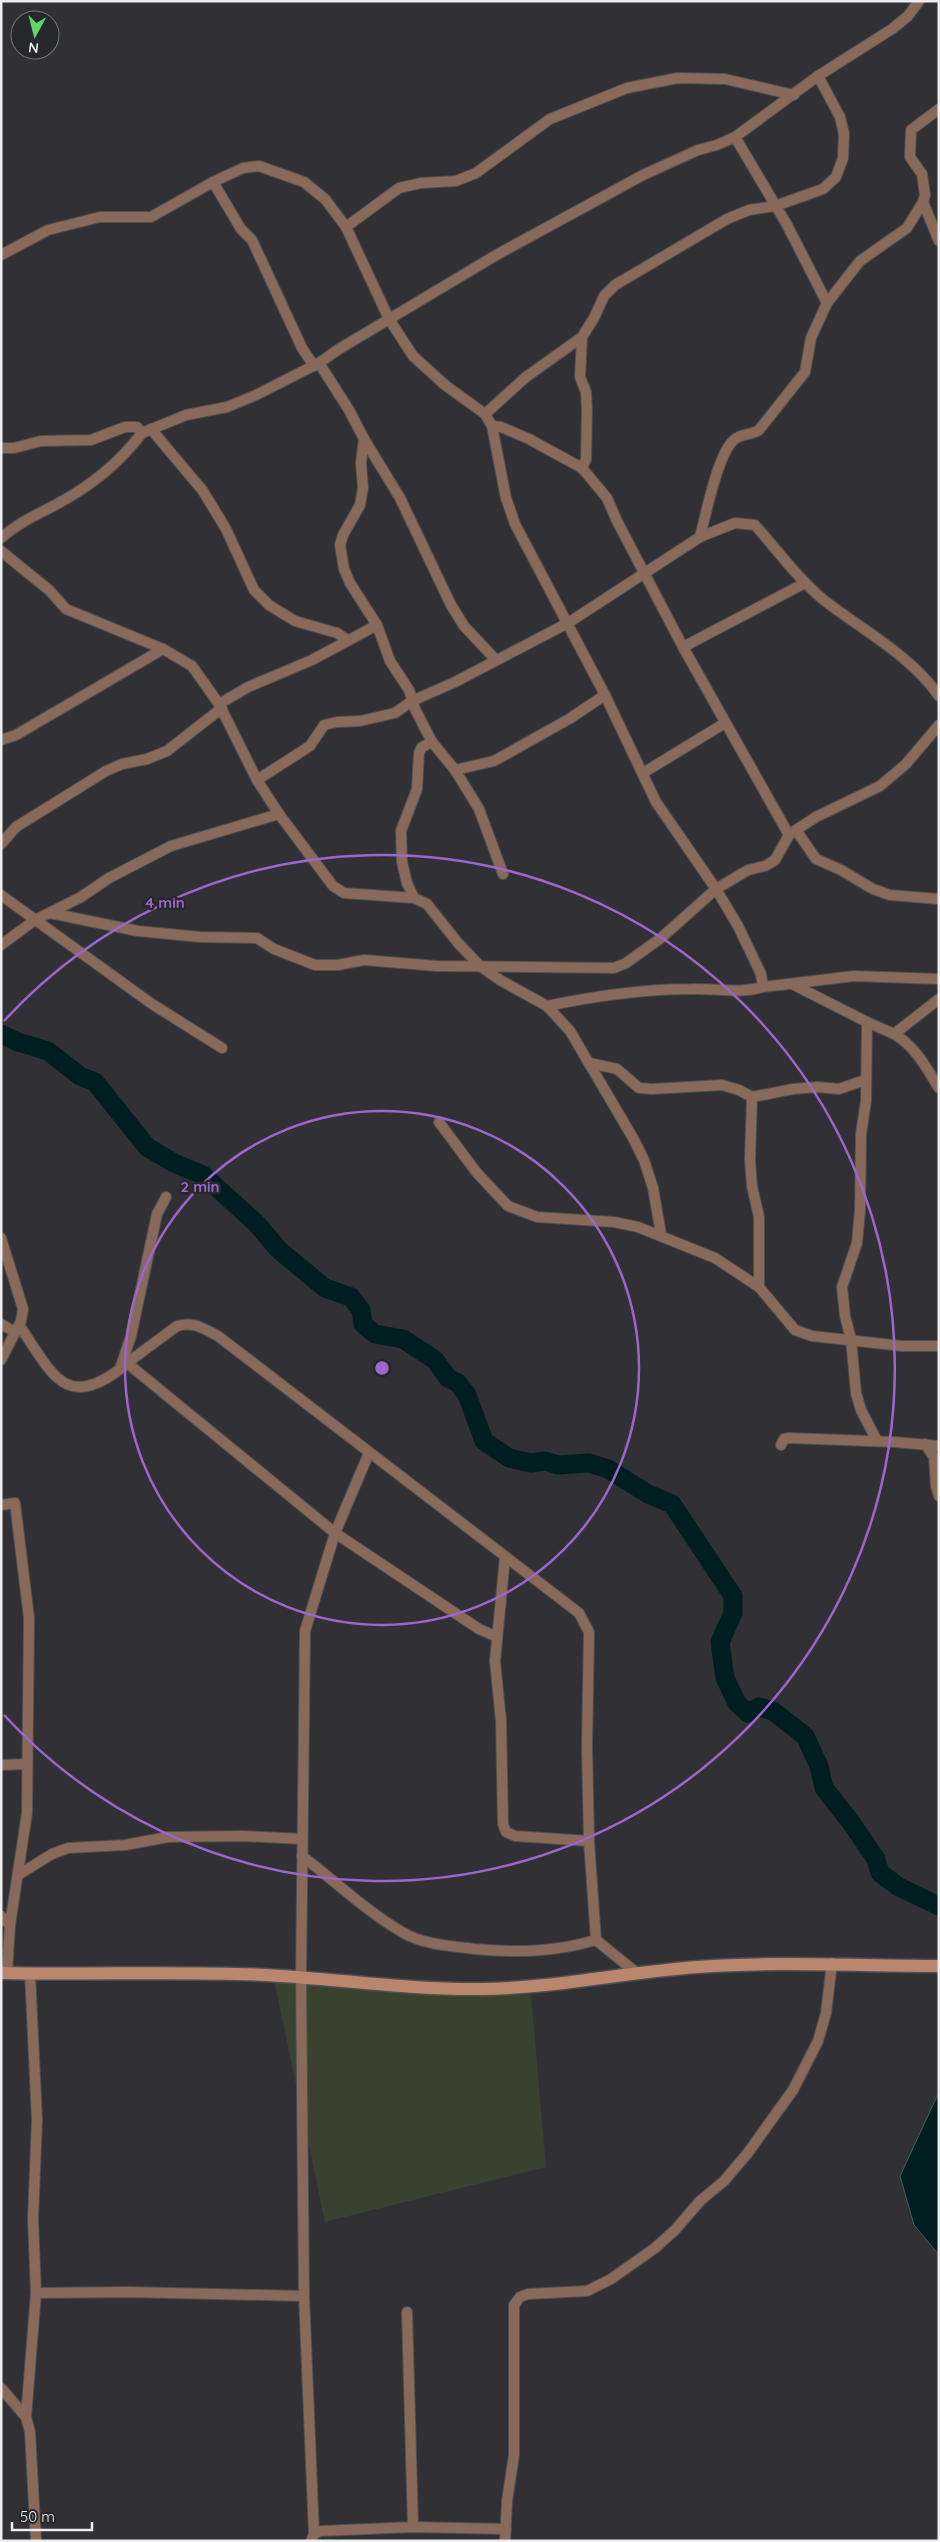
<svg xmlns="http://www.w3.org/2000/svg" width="940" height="2542" viewBox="0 0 940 2542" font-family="Quicksand,sans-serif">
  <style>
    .green { fill: #38422e }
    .water { fill: #001e21; stroke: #475c5f }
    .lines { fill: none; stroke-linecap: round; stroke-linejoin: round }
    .river { stroke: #001e21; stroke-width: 19 }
    .street-casing { stroke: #4f4f53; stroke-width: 12 }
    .secondary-casing { stroke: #4f4f53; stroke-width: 15 }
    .street { stroke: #896959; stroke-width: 10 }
    .secondary { stroke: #ba866e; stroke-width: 12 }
    .ring { fill: none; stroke: #9d66cd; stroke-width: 2.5 }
    .centre { fill: #9d66cd; stroke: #27282b; stroke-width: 2.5 }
    .ring-label { font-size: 15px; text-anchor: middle; font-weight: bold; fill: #9d66cd; stroke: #27282b; stroke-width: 5; stroke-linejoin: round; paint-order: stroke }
  </style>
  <rect width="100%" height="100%" fill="#313135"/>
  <path class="green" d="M274 1980 531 1995 546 2167 325 2222Z"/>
  <path class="water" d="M939 2092V2255L914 2225 900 2176Z"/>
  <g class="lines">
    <path class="river" d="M1 1034 18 1042 48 1051 80 1076 95 1082 147 1147 174 1163 203 1175 257 1224 279 1250 325 1288 351 1297 361 1310 363 1324 375 1334 403 1339 435 1360 448 1378 458 1383 467 1395 484 1441 509 1458 531 1463 545 1461 558 1465 589 1463 608 1469 648 1494 672 1504 733 1596V1613L720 1642 725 1678 737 1703 748 1713 759 1707 773 1711 805 1736 819 1766 824 1788 850 1821 876 1859 880 1873 899 1887 939 1906"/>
    <g class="street-casing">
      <g id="street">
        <path d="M735 137 786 223 827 303"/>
        <path d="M213 182 241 229 252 240 302 348 314 366"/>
        <path d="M923 202 939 241"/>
        <path d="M346 227 389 319 413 356 445 385 485 414 492 426 506 498 515 524 605 695 656 802 716 889 738 926 761 974 763 987 854 976 939 979"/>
        <path d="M1 255 48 230 100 217H151L213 182 243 168 259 166 304 182 325 199 346 227 399 188 421 183 456 181 476 173 550 119 627 88 678 78 725 79 794 95"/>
        <path d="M582 337 580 377 586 392 587 411 586 459 582 468"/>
        <path d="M319 363 349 410 364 439 361 463 363 488 360 505 343 535 340 545 344 569 350 583 377 625 390 661 409 690 415 709 432 742 422 747 419 753 417 789 401 831 402 862 407 883 414 898 427 904 458 943 480 966 500 980 547 1006 570 1031 633 1138 644 1160 653 1188 661 1234"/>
        <path d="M485 414 526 377 582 337 594 318 604 296 615 285 727 219 749 210 775 206 823 189 836 177 843 158 844 134 840 117 818 76"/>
        <path d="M492 426 501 427 529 439 582 468 607 498 617 521 683 647 789 835"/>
        <path d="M151 429 203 491 226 529 254 590 269 605 295 621 337 633 347 640"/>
        <path d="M364 439 400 498 451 605 464 626 496 660"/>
        <path d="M1 448H14L41 441 91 440 125 427H137L142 433 186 415 227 407 256 395 319 363 339 349 498 254 643 175 698 150 717 145 735 137 818 76 892 29 908 16 919 1"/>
        <path d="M700 537 735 523 755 525C778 551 799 580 825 601 864 631 910 655 939 696"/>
        <path d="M1 538C19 522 37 515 57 504 89 487 120 462 142 433"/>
        <path d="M1 551 49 590 66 609 163 649 192 666 219 704 257 780 279 814"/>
        <path d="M683 647 805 583"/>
        <path d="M219 704 248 687 312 660 377 625"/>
        <path d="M1 740 16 735 163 649"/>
        <path d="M432 742 455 770 494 761 569 719 605 695"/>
        <path d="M455 770 479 809 503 874"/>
        <path d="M643 773 725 723"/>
        <path d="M257 780 310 746 324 725 337 722 360 721 395 713 412 701 455 682 568 623 700 537C706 514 718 452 735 439 741 434 752 435 759 430L805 372 811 338 827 303 860 261 907 228 923 202 925 195 922 174 910 157 911 130 939 109"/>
        <path d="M796 830 816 859 841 870 873 889 890 895 939 899"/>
        <path d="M1 844 16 827 106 771 122 764 147 759 167 751 222 708"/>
        <path d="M1 895 152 1004 222 1048"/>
        <path d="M50 913 138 931 200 937 257 938 274 949 315 965H338L364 960 437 966 614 968 626 963 661 938 716 889 748 870 765 866 775 860 789 835 796 830 816 817 880 786 906 764 939 725"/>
        <path d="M1 945 35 920 81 897 109 878 171 846 279 814 333 886 344 893 414 898"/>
        <path d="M794 985 867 1022 866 1101 861 1134 860 1210 857 1243 842 1287 845 1316 851 1339 856 1393 861 1410 877 1441"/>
        <path d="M939 999 894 1034C915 1046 926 1067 939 1088"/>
        <path d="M547 1006C595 996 642 989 691 989 716 988 739 994 763 987"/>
        <path d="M867 1022 894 1034"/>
        <path d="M590 1063 617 1069 639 1088 652 1089 722 1085 739 1090 752 1097"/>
        <path d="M439 1122 477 1173 508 1206 537 1217 614 1222 638 1227 715 1258 759 1287 795 1330 812 1336 902 1346H939"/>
        <path d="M1 1238 23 1309 21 1321 1 1360"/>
        <path d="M759 1287V1217L752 1186 750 1160 752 1097 793 1089 817 1087 839 1089 865 1080"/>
        <path d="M1 1324 15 1332"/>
        <path d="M19 1325C52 1373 65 1413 124 1366"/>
        <path d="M120 1369 131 1336 157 1214 166 1197"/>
        <path d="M925 1444 934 1457 936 1486 939 1496"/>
        <path d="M781 1445 784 1439 789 1438 895 1442 939 1446"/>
        <path d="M1 1505 15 1503 29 1618 27 1813 10 1925 7 1973"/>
        <path d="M505 1557 495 1661 501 1721 503 1824 506 1832 515 1836 589 1841"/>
        <path d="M497 1637 479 1629 335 1533 127 1363 177 1326C194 1321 204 1329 218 1336L579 1613 589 1632 587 1746 589 1841 596 1940 638 1974"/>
        <path d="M1 1765 27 1764"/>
        <path d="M302 1856C335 1881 366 1911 402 1932 424 1945 450 1946 475 1949 517 1953 555 1952 596 1940"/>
        <path d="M18 1875 52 1854 68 1848 125 1845 168 1837 242 1836 302 1839"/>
        <path d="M1 1916 10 1925"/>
        <path d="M36 2293 128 2292 304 2296"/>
        <path d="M407 2312 413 2527"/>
        <path d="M1 2388 26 2417 30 2432 36 2541"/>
        <path d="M26 2417 36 2293 33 2219 37 2120 30 1973"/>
        <path d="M314 2534 304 2296 301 1978 305 1631 335 1533 369 1453"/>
        <path d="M311 2541 314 2534 321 2531 413 2527 506 2529"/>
        <path d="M505 2541 507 2501 514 2455V2305L520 2297 528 2294 587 2291 611 2279 655 2248 675 2230 700 2201 724 2181 747 2154 793 2090 818 2041 826 2013 832 1963"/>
      </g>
    </g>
    <g class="secondary-casing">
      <path id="secondary" d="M1 1973C89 1975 178 1971 266 1975 338 1979 410 1990 482 1989 555 1988 626 1972 698 1967 779 1961 858 1966 939 1966"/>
    </g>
    <use href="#street" class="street"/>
    <use href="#secondary" class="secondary"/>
  </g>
  <g class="ring">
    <circle cx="382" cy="1368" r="257"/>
    <path d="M4 1021A513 513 0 1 1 4 1715"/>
  </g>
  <circle cx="382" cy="1368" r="8" class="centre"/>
  <g class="ring-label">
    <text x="165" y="908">4 min</text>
    <text x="200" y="1192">2 min</text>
  </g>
  <rect width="940" height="2542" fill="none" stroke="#ededef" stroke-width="5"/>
  <g transform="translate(35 35) rotate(187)"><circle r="24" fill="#27282b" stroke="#767779"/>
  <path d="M0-4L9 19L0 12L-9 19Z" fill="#62d469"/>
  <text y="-8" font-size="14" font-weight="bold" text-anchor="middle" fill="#ededef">N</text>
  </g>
  <path d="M12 2522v8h80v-8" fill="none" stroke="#ededef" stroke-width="2.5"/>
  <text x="20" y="2522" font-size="15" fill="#ededef" stroke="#27282b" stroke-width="4" paint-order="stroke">50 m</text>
</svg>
